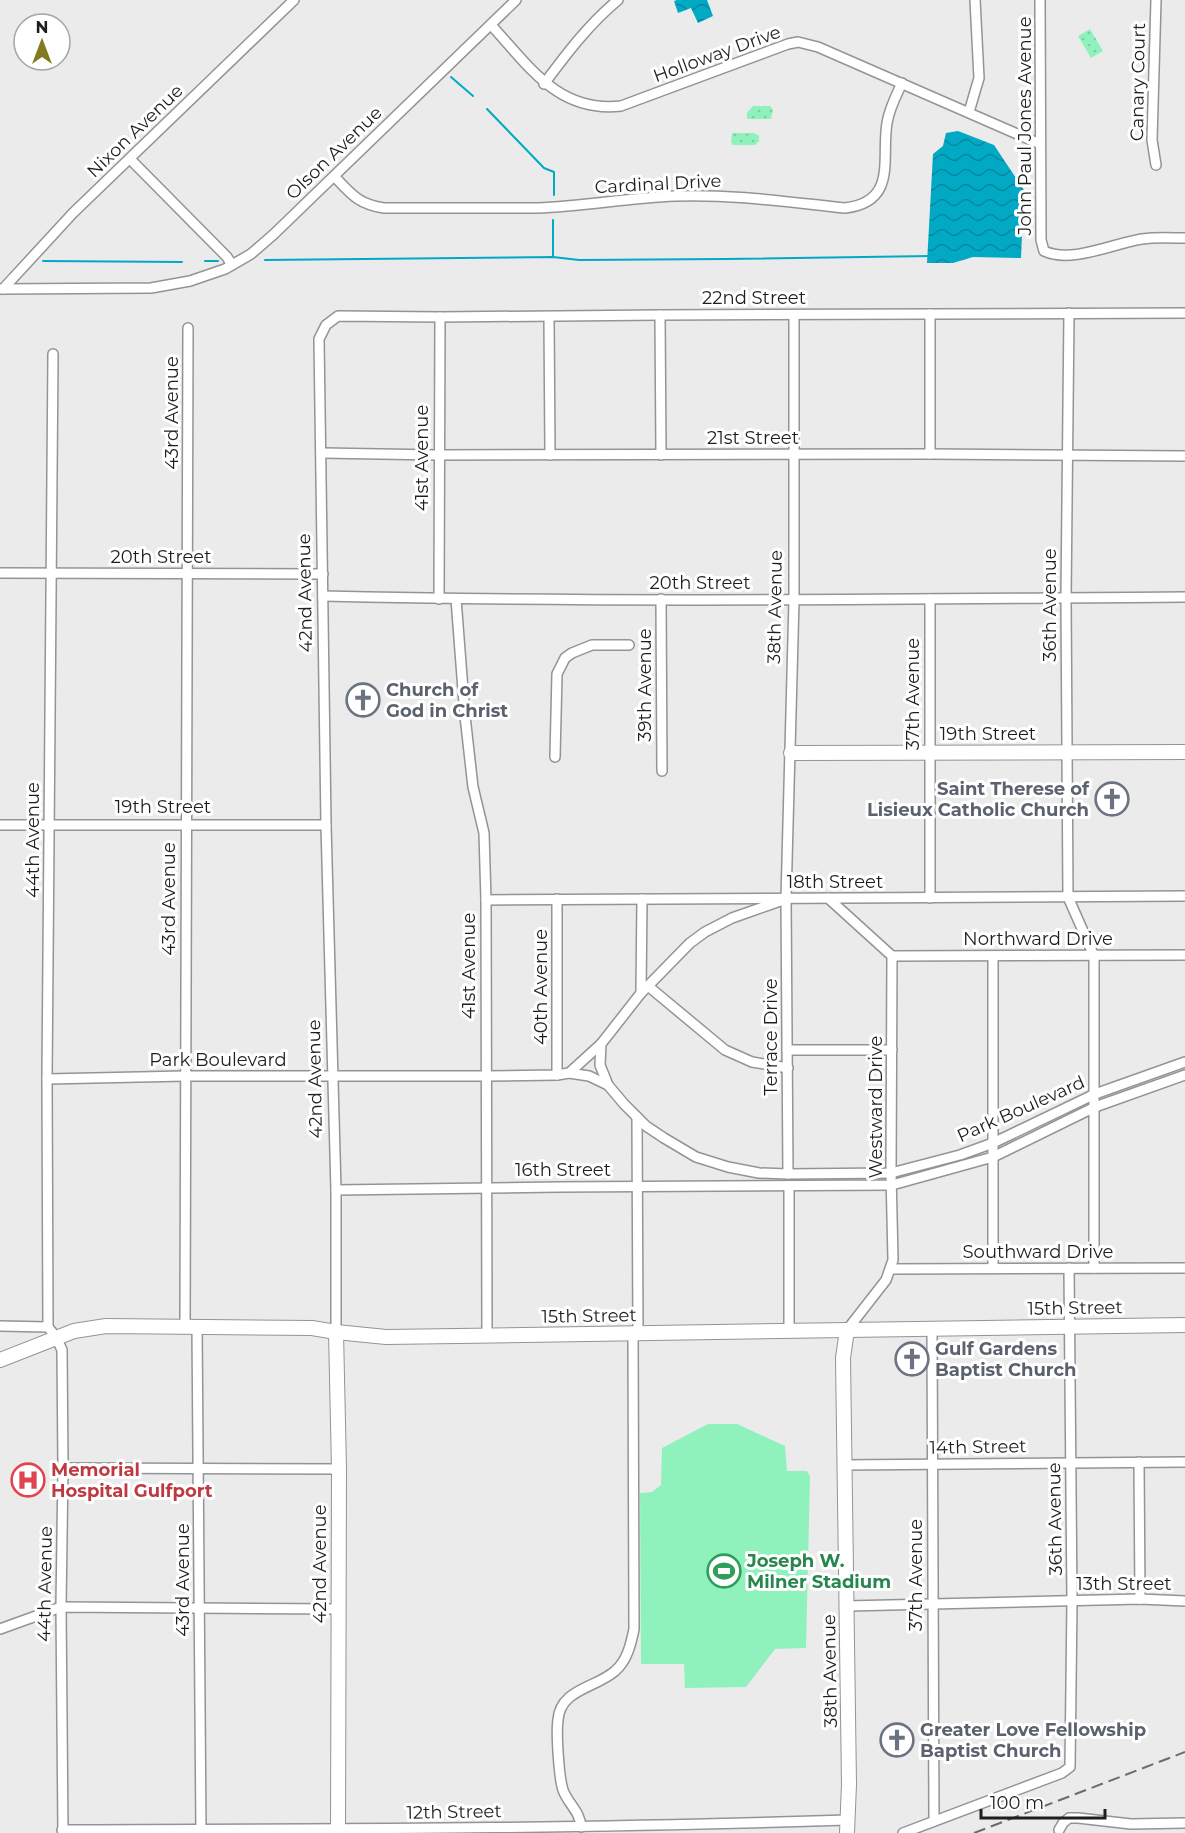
<svg xmlns="http://www.w3.org/2000/svg" width="1185" height="1833" viewBox="0 0 1185 1833" font-family="Montserrat,sans-serif">
  <style>
    .park { fill: url(#park-dots) }
    .pitch { fill: #8ff2bd }
    .water { fill: url(#water-waves) }
    .lines { fill: none; stroke-linecap: round; stroke-linejoin: round }
    .stream { stroke: #02a9c5; stroke-width: 2 }
    .street-casing { stroke: #939495; stroke-width: 12 }
    .secondary-casing { stroke: #939495; stroke-width: 16 }
    .street { stroke: #fff; stroke-width: 9 }
    .secondary { stroke: #fff; stroke-width: 14 }
    .rail { stroke: #6c6c6d; stroke-width: 2; stroke-dasharray: 12 6; stroke-linecap: butt }
    .labels { text-anchor: middle; stroke-width: 6; stroke-linejoin: round; paint-order: stroke }
    .street-label { font-size: 18px; fill: #1e1e1f; stroke: #fff }
    .worship-label { font-size: 18px; font-weight: bold; fill: #5b616d; stroke: #fff; text-anchor: start }
    .health-label { font-size: 18px; font-weight: bold; fill: #be3a42; stroke: #fff; text-anchor: start }
    .leisure-label { font-size: 18px; font-weight: bold; fill: #27864d; stroke: #fff; text-anchor: start }
  </style>
  <defs>
    <pattern id="park-dots" width="8" height="8" patternUnits="userSpaceOnUse" patternTransform="scale(1.5)"><rect width="8" height="8" fill="#8ff2bd"/><path d="M2 2h.1M6 6h.1" fill="none" stroke="#7bcfa2" stroke-width="1.8" stroke-linecap="round"/></pattern>
    <pattern id="water-waves" width="16" height="10" patternUnits="userSpaceOnUse" patternTransform="scale(1.5)"><rect width="16" height="10" fill="#02a9c5"/><path d="M0 5q4-4 8 0t8 0" fill="none" stroke="#03899f"/></pattern>
  </defs>
  <rect width="100%" height="100%" fill="#ebebec"/>
  <g class="park">
    <path d="M1090 29 1103 51 1091 58 1078 36Z"/>
    <path d="M753 106H770L773 110 771 119H747V113Z"/>
    <path d="M732 133H754L759 136V141L755 145H733L731 142Z"/>
  </g>
  <path class="pitch" d="M708 1424H737L785 1446 787 1471H807L810 1476 806 1648 775 1649 746 1687 685 1688 684 1664H641L640 1493 652 1492 661 1485 662 1448Z"/>
  <g class="water">
    <path d="M677 0H707L713 16 698 23 691 8 678 13 674 1Z"/>
    <path d="M958 131 994 145 1024 190 1021 258 973 257 953 263H927L933 154 943 146 946 133Z"/>
  </g>
  <g class="lines">
    <g class="stream">
      <path d="M451 77 473 96"/>
      <path d="M487 109 544 168 554 172V195"/>
      <path d="M553 220V257"/>
      <path d="M265 260 553 257 579 260 725 259 931 256"/>
      <path d="M43 261 182 262"/>
      <path d="M205 261H218"/>
    </g>
    <g class="street-casing">
      <g id="street">
        <path d="M1040 0 1041 240 1044 251C1072 264 1114 243 1142 239 1156 237 1171 238 1185 238"/>
        <path d="M1156 0 1152 140 1156 165"/>
        <path d="M491 25C529 66 558 113 621 106L788 44 798 42 818 47 1040 144"/>
        <path d="M544 84C567 53 589 24 618 0"/>
        <path d="M969 112 979 78 975 0"/>
        <path d="M130 159 227 257 232 265"/>
        <path d="M334 176C351 194 358 204 384 208H538C584 206 629 198 675 196 732 194 788 202 845 208 898 202 881 158 887 123 889 109 896 96 902 83"/>
        <path d="M0 289 151 288 190 281 225 269 251 254 274 234 516 0"/>
        <path d="M3 289 73 213 294 0"/>
        <path d="M1069 313 1066 598 1068 897 1094 956V1268"/>
        <path d="M660 315 661 455"/>
        <path d="M549 317 550 455"/>
        <path d="M322 453 438 455 930 454 1185 456"/>
        <path d="M930 454V314"/>
        <path d="M0 573 323 574"/>
        <path d="M323 596C610 603 898 599 1185 597"/>
        <path d="M439 599 440 317"/>
        <path d="M456 599 465 716 473 787 484 833 486 900 487 1336"/>
        <path d="M661 599 662 771"/>
        <path d="M555 757 557 674 565 658 572 653 592 645H629"/>
        <path d="M0 825H326"/>
        <path d="M828 898 892 956 891 1173 893 1260 886 1280 847 1330"/>
        <path d="M930 898V599"/>
        <path d="M786 899 732 918 705 932 690 943 641 993 601 1044 600 1065 608 1085 624 1104 646 1126 664 1138 696 1157 728 1167 759 1173 788 1174 891 1173 960 1155 993 1143 1095 1094 1185 1062"/>
        <path d="M486 900 1185 896"/>
        <path d="M892 956 1185 955"/>
        <path d="M993 956V1268"/>
        <path d="M648 986 725 1050 752 1062 788 1068"/>
        <path d="M641 993 642 899"/>
        <path d="M787 1050H892"/>
        <path d="M569 1073 589 1076 608 1085"/>
        <path d="M557 1075V899"/>
        <path d="M47 1079 185 1076H486L557 1075 569 1073 601 1044"/>
        <path d="M637 1117 638 1334"/>
        <path d="M788 1174 786 899 794 600V315"/>
        <path d="M789 1186V1331"/>
        <path d="M336 1190 559 1187 892 1185 993 1157 1095 1107 1185 1075"/>
        <path d="M891 1269 1185 1268"/>
        <path d="M0 1326 48 1327 56 1337 62 1350 63 1468 61 1607 63 1833"/>
        <path d="M185 1326 188 328"/>
        <path d="M197 1326 201 1833"/>
        <path d="M48 1327 47 1079 53 354"/>
        <path d="M932 1329 934 1821"/>
        <path d="M336 1332V1190L326 825 319 339 326 325 338 316 440 317 660 315 1185 313"/>
        <path d="M1139 1462 1140 1599"/>
        <path d="M844 1465 1185 1462"/>
        <path d="M63 1468 339 1469"/>
        <path d="M847 1606 1140 1599 1185 1601"/>
        <path d="M0 1629 61 1607 338 1609"/>
        <path d="M581 1827C580 1811 568 1804 563 1790 559 1778 556 1733 558 1720 560 1689 596 1688 615 1671 627 1661 631 1644 634 1629L633 1334"/>
        <path d="M62 1830C324 1829 585 1829 847 1820"/>
        <path d="M1059 1830 1063 1823 1069 1818H1078L1131 1824 1185 1823"/>
        <path d="M903 1833 1062 1773 1070 1767 1072 1601 1069 1268"/>
      </g>
    </g>
    <g class="secondary-casing">
      <g id="secondary">
        <path d="M791 753 1185 752"/>
        <path d="M336 1332 339 1469 338 1833"/>
        <path d="M0 1360 74 1331 106 1326 312 1328 336 1332 386 1337 1185 1325"/>
        <path d="M847 1833 849 1784 843 1358 847 1330"/>
      </g>
    </g>
    <use href="#street" class="street"/>
    <use href="#secondary" class="secondary"/>
    <path class="rail" d="M974 1833 1185 1752"/>
  </g>
  <defs>
    <g id="church-ring" transform="scale(1.725)"><circle r="9.5" fill="#fff" stroke="#6b7280" stroke-width="1.5"/><path d="M-1.2-6h2.4v3.5h3.3v2.4h-3.3V6h-2.4V-.1h-3.3v-2.4h3.3Z" fill="#6b7280"/></g>
    <g id="hospital-ring" transform="scale(1.725)"><circle r="9.5" fill="#fff" stroke="#e0444e" stroke-width="1.5"/><path d="M-5-5h3v3.5h4V-5h3V5h-3V1.5h-4V5h-3Z" fill="#e0444e"/></g>
    <g id="stadium-ring" transform="scale(1.725)"><circle r="9.5" fill="#fff" stroke="#2e9e5b" stroke-width="1.5"/><path d="M0-5a6.5 5 0 1 0 0 10a6.5 5 0 1 0 0-10ZM-3.5-1.8h7v3.6h-7Z" fill="#2e9e5b"/></g>
  </defs>
  <g fill-rule="evenodd">
    <use href="#church-ring" x="363" y="700"/>
    <use href="#church-ring" x="1112" y="799"/>
    <use href="#church-ring" x="912" y="1359"/>
    <use href="#hospital-ring" x="28" y="1480"/>
    <use href="#stadium-ring" x="724" y="1571"/>
    <use href="#church-ring" x="897" y="1740"/>
  </g>
  <g class="labels">
    <g class="street-label">
      <text transform="translate(717 54) rotate(-20)" y="6">Holloway Drive</text>
      <text transform="translate(1138 82) rotate(-89)" y="6">Canary Court</text>
      <text transform="translate(1025 126) rotate(-90)" y="6">John Paul Jones Avenue</text>
      <text transform="translate(135 131) rotate(-44)" y="6">Nixon Avenue</text>
      <text transform="translate(334 153) rotate(-44)" y="6">Olson Avenue</text>
      <text transform="translate(658 184) rotate(-3)" y="6">Cardinal Drive</text>
      <text x="754" y="304">22nd Street</text>
      <text transform="translate(172 413) rotate(-90)" y="6">43rd Avenue</text>
      <text x="753" y="444">21st Street</text>
      <text transform="translate(422 458) rotate(-90)" y="6">41st Avenue</text>
      <text x="161" y="563">20th Street</text>
      <text x="700" y="589">20th Street</text>
      <text transform="translate(305 593) rotate(-91)" y="6">42nd Avenue</text>
      <text transform="translate(1050 605) rotate(-90)" y="6">36th Avenue</text>
      <text transform="translate(775 607) rotate(-89)" y="6">38th Avenue</text>
      <text transform="translate(645 685) rotate(-90)" y="6">39th Avenue</text>
      <text transform="translate(913 694) rotate(-90)" y="6">37th Avenue</text>
      <text x="988" y="740">19th Street</text>
      <text x="163" y="813">19th Street</text>
      <text transform="translate(33 840) rotate(-90)" y="6">44th Avenue</text>
      <text x="835" y="888">18th Street</text>
      <text transform="translate(169 899) rotate(-90)" y="6">43rd Avenue</text>
      <text x="1038" y="945">Northward Drive</text>
      <text transform="translate(469 966) rotate(-90)" y="6">41st Avenue</text>
      <text transform="translate(541 987) rotate(-90)" y="6">40th Avenue</text>
      <text transform="translate(771 1037) rotate(-90)" y="6">Terrace Drive</text>
      <text x="218" y="1066">Park Boulevard</text>
      <text transform="translate(315 1079) rotate(-91)" y="6">42nd Avenue</text>
      <text transform="translate(876 1107) rotate(-90)" y="6">Westward Drive</text>
      <text transform="translate(1021 1109) rotate(-24)" y="6">Park Boulevard</text>
      <text x="563" y="1176">16th Street</text>
      <text x="1038" y="1258">Southward Drive</text>
      <text transform="translate(1075 1308) rotate(-1)" y="6">15th Street</text>
      <text transform="translate(589 1316) rotate(-1)" y="6">15th Street</text>
      <text transform="translate(978 1447) rotate(-1)" y="6">14th Street</text>
      <text transform="translate(1055 1519) rotate(-91)" y="6">36th Avenue</text>
      <text transform="translate(320 1564) rotate(-90)" y="6">42nd Avenue</text>
      <text transform="translate(916 1575) rotate(-90)" y="6">37th Avenue</text>
      <text transform="translate(183 1580) rotate(-90)" y="6">43rd Avenue</text>
      <text transform="translate(45 1584) rotate(-89)" y="6">44th Avenue</text>
      <text x="1124" y="1590">13th Street</text>
      <text transform="translate(830 1671) rotate(-91)" y="6">38th Avenue</text>
      <text transform="translate(454 1812) rotate(-1)" y="6">12th Street</text>
    </g>
    <g class="worship-label">
      <text x="386" y="696">Church of<tspan x="386" dy="21">God in Christ</tspan></text>
      <text x="1089" y="795" text-anchor="end">Saint Therese of<tspan x="1089" dy="21">Lisieux Catholic Church</tspan></text>
      <text x="935" y="1355">Gulf Gardens<tspan x="935" dy="21">Baptist Church</tspan></text>
      <text x="920" y="1736">Greater Love Fellowship<tspan x="920" dy="21">Baptist Church</tspan></text>
    </g>
    <g class="health-label">
      <text x="51" y="1476">Memorial<tspan x="51" dy="21">Hospital Gulfport</tspan></text>
    </g>
    <g class="leisure-label">
      <text x="747" y="1567">Joseph W.<tspan x="747" dy="21">Milner Stadium</tspan></text>
    </g>
  </g>
  <g transform="translate(42 42)"><circle r="28" fill="#ffffff" stroke="#a5a5a5" stroke-width="1.5"/>
  <path d="M0-4.5L10 22L0 15L-10 22Z" fill="#837a1f"/>
  <text y="-9" font-size="16" font-weight="bold" text-anchor="middle" fill="#1e1e1f">N</text>
  </g>
  <path d="M981 1809v9h124v-9" fill="none" stroke="#1e1e1f" stroke-width="3"/>
  <text x="990" y="1809" font-size="18" fill="#1e1e1f" stroke="#ffffff" stroke-width="4.5" paint-order="stroke">100 m</text>
</svg>
